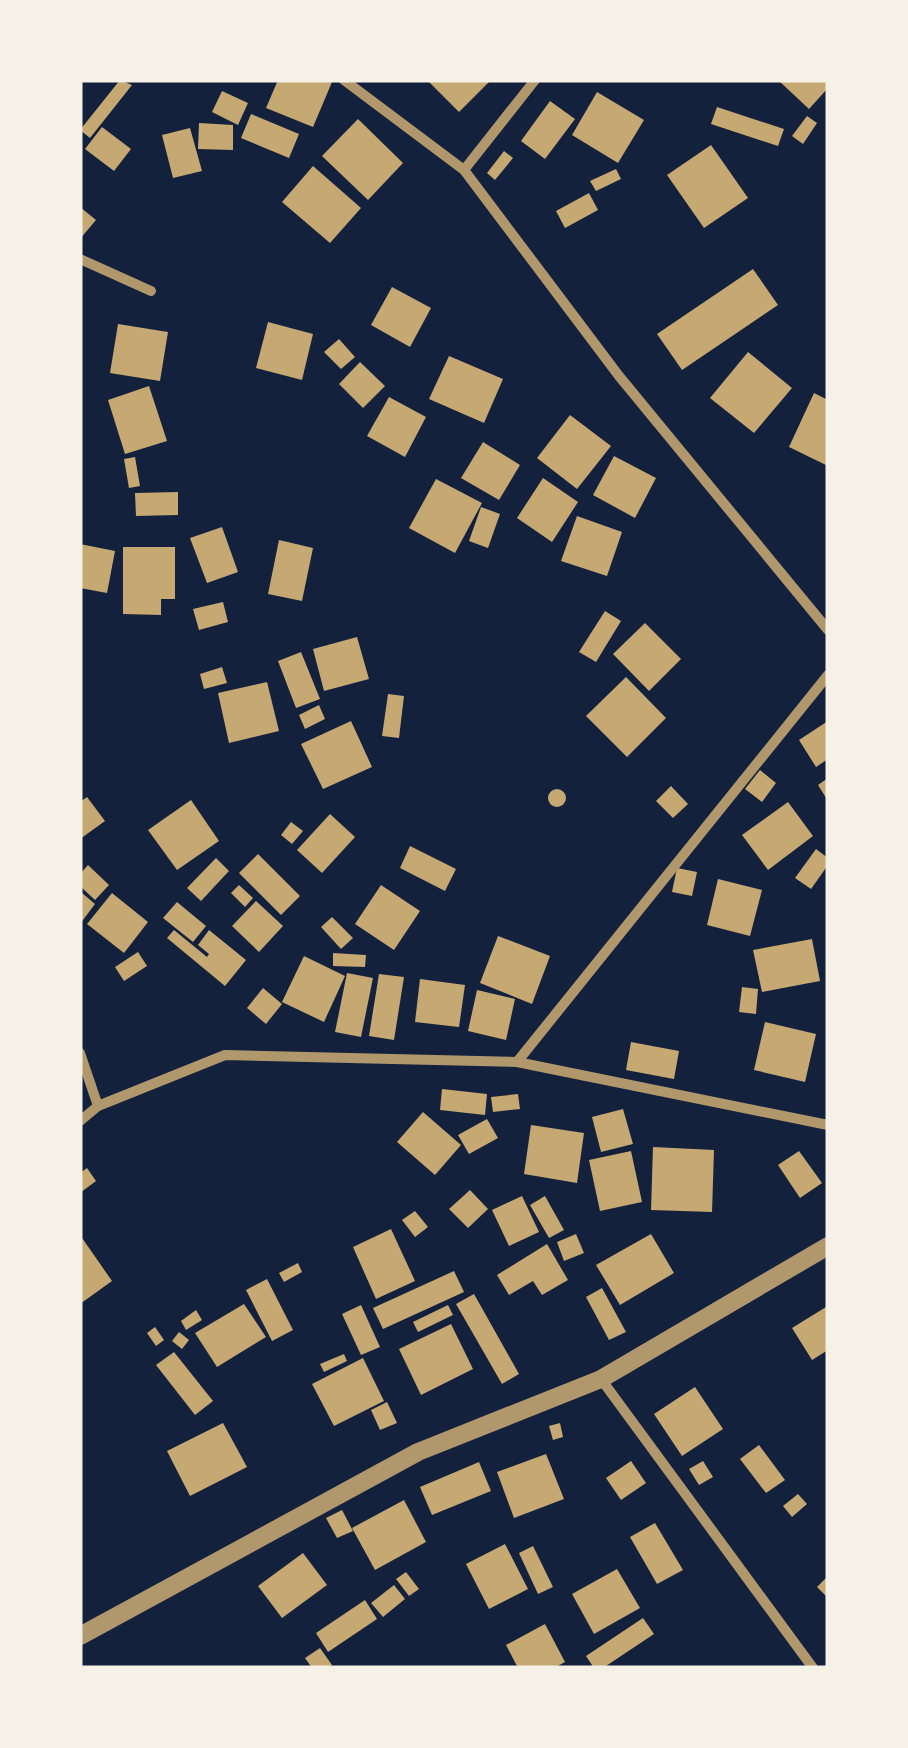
<svg xmlns="http://www.w3.org/2000/svg" width="908" height="1748" viewBox="0 0 908 1748" font-family="'Noto Serif',serif">
  <style>
    .building { fill: #c6a872 }
    .lines { fill: none; stroke-linecap: round; stroke-linejoin: round }
    .minor { stroke: #b1986c; stroke-width: 10 }
    .tertiary { stroke: #b1986c; stroke-width: 18 }
  </style>
  <rect width="100%" height="100%" fill="#14213d"/>
  <g class="building">
    <path d="M120 80 132 85 90 138 80 130Z"/>
    <path d="M278 80 332 82 313 127 266 108Z"/>
    <path d="M427 80H491L459 112Z"/>
    <path d="M778 80H828V88L809 109Z"/>
    <path d="M222 91 248 103 238 125 212 112Z"/>
    <path d="M597 92 644 120 618 163 572 135Z"/>
    <path d="M550 101 575 119 545 159 521 141Z"/>
    <path d="M717 107 784 129 778 146 711 124Z"/>
    <path d="M251 114 299 134 289 158 241 138Z"/>
    <path d="M807 116 817 123 803 144 792 136Z"/>
    <path d="M358 119 403 163 368 200 322 156Z"/>
    <path d="M199 123 233 125V150L198 149Z"/>
    <path d="M102 127 131 149 114 171 85 149Z"/>
    <path d="M190 128 202 171 173 178 162 135Z"/>
    <path d="M711 145 748 198 704 228 667 175Z"/>
    <path d="M504 151 513 158 495 180 487 173Z"/>
    <path d="M313 166 361 208 330 243 282 202Z"/>
    <path d="M616 169 621 179 596 191 590 181Z"/>
    <path d="M589 193 598 210 565 228 556 211Z"/>
    <path d="M80 207 96 220 80 239Z"/>
    <path d="M753 269 778 305 682 370 657 334Z"/>
    <path d="M392 287 431 308 410 347 371 325Z"/>
    <path d="M268 322 313 334 302 380 256 368Z"/>
    <path d="M118 324 168 332 160 381 110 373Z"/>
    <path d="M339 339 355 357 341 369 324 352Z"/>
    <path d="M748 352 792 388 754 433 710 398Z"/>
    <path d="M449 356 503 379 484 423 429 399Z"/>
    <path d="M360 362 385 386 363 408 339 384Z"/>
    <path d="M149 386 167 441 125 454 108 400Z"/>
    <path d="M814 393 828 400V466L789 447Z"/>
    <path d="M389 397 426 417 405 457 367 436Z"/>
    <path d="M570 415 611 446 577 489 537 458Z"/>
    <path d="M483 442 520 465 499 500 461 478Z"/>
    <path d="M614 456 656 478 635 518 593 495Z"/>
    <path d="M135 457 140 486 129 488 124 459Z"/>
    <path d="M543 478 578 502 552 542 517 518Z"/>
    <path d="M436 479 482 503 455 553 409 528Z"/>
    <path d="M178 492V515L136 516 135 493Z"/>
    <path d="M481 507 500 514 488 548 469 541Z"/>
    <path d="M577 516 622 532 607 576 561 561Z"/>
    <path d="M222 527 238 572 207 583 190 538Z"/>
    <path d="M279 540 313 548 302 601 268 594Z"/>
    <path d="M80 544 115 551 107 593 80 588Z"/>
    <path d="M123 547H175V599H161V615L123 614Z"/>
    <path d="M223 602 228 622 199 630 193 609Z"/>
    <path d="M605 611 621 621 596 662 579 652Z"/>
    <path d="M645 623 681 659 649 691 613 654Z"/>
    <path d="M357 637 369 679 324 691 313 649Z"/>
    <path d="M301 652 320 699 296 708 278 661Z"/>
    <path d="M222 667 227 683 204 689 200 674Z"/>
    <path d="M626 677 666 718 627 757 586 716Z"/>
    <path d="M267 682 279 731 229 743 218 693Z"/>
    <path d="M388 694 404 696 399 738 382 736Z"/>
    <path d="M319 705 325 719 305 729 299 715Z"/>
    <path d="M351 721 372 767 323 789 301 744Z"/>
    <path d="M828 721V759L816 767 799 740Z"/>
    <path d="M760 770 776 783 762 802 745 789Z"/>
    <path d="M828 778V801L818 785Z"/>
    <path d="M671 786 688 804 673 818 656 801Z"/>
    <circle cx="557" cy="798" r="9"/>
    <path d="M87 797 105 821 80 839V802Z"/>
    <path d="M191 800 219 841 177 870 148 830Z"/>
    <path d="M788 802 813 836 768 870 742 835Z"/>
    <path d="M330 814 355 837 322 873 297 850Z"/>
    <path d="M291 822 303 831 292 844 281 835Z"/>
    <path d="M410 846 456 869 445 891 400 868Z"/>
    <path d="M816 849 828 858V865L811 889 795 878Z"/>
    <path d="M258 854 300 896 281 915 239 873Z"/>
    <path d="M216 858 229 871 201 901 187 888Z"/>
    <path d="M88 865 109 885 95 900 80 886V874Z"/>
    <path d="M677 868 697 872 692 896 672 892Z"/>
    <path d="M718 879 762 890 750 936 707 925Z"/>
    <path d="M239 885 253 898 245 907 231 893Z"/>
    <path d="M381 885 420 911 394 950 355 924Z"/>
    <path d="M82 893 95 904 80 924V896Z"/>
    <path d="M112 893 148 922 124 953 87 924Z"/>
    <path d="M256 901 283 926 259 952 232 926Z"/>
    <path d="M177 902 206 926 193 942 163 918Z"/>
    <path d="M332 917 353 938 341 949 321 927Z"/>
    <path d="M174 930 207 957 209 954 198 945 209 930 246 960 225 986 167 938Z"/>
    <path d="M498 936 550 956 532 1004 480 983Z"/>
    <path d="M812 939 820 981 762 992 753 950Z"/>
    <path d="M138 952 147 966 124 981 115 967Z"/>
    <path d="M333 953 366 955 365 967 333 966Z"/>
    <path d="M304 956 345 976 324 1022 282 1002Z"/>
    <path d="M347 973 373 978 361 1037 335 1032Z"/>
    <path d="M379 974 404 977 394 1040 369 1036Z"/>
    <path d="M420 979 465 985 459 1027 415 1022Z"/>
    <path d="M742 987 758 989 756 1014 739 1012Z"/>
    <path d="M263 988 282 1004 266 1024 247 1008Z"/>
    <path d="M477 990 515 999 506 1040 468 1031Z"/>
    <path d="M765 1022 816 1034 805 1082 754 1070Z"/>
    <path d="M631 1042 679 1051 674 1079 626 1070Z"/>
    <path d="M442 1089 487 1094 485 1115 440 1110Z"/>
    <path d="M518 1094 520 1109 493 1112 491 1097Z"/>
    <path d="M623 1109 633 1144 601 1152 592 1117Z"/>
    <path d="M423 1112 461 1145 435 1175 397 1142Z"/>
    <path d="M487 1119 498 1138 469 1154 458 1135Z"/>
    <path d="M531 1125 584 1133 577 1183 524 1174Z"/>
    <path d="M653 1147 714 1150 712 1212 651 1210Z"/>
    <path d="M631 1151 642 1202 600 1211 589 1160Z"/>
    <path d="M799 1151 822 1183 800 1198 778 1165Z"/>
    <path d="M87 1168 96 1181 80 1193V1173Z"/>
    <path d="M470 1190 488 1209 468 1228 449 1209Z"/>
    <path d="M522 1196 539 1232 509 1246 492 1210Z"/>
    <path d="M545 1196 564 1230 549 1238 530 1205Z"/>
    <path d="M415 1211 428 1227 415 1237 402 1220Z"/>
    <path d="M391 1229 415 1281 376 1299 353 1247Z"/>
    <path d="M576 1234 584 1253 564 1261 557 1242Z"/>
    <path d="M651 1234 674 1273 620 1305 596 1265Z"/>
    <path d="M80 1235 112 1281 80 1304Z"/>
    <path d="M547 1244 568 1280 542 1295 533 1281 509 1295 497 1275Z"/>
    <path d="M298 1263 302 1272 284 1282 279 1273Z"/>
    <path d="M454 1271 464 1292 383 1329 373 1308Z"/>
    <path d="M267 1279 293 1330 272 1341 246 1290Z"/>
    <path d="M602 1288 626 1332 609 1340 586 1297Z"/>
    <path d="M474 1294 519 1374 502 1384 456 1304Z"/>
    <path d="M244 1304 266 1337 217 1367 195 1333Z"/>
    <path d="M361 1305 380 1347 361 1355 342 1314Z"/>
    <path d="M448 1305 453 1315 418 1332 413 1322Z"/>
    <path d="M826 1307 828 1350 812 1360 792 1328Z"/>
    <path d="M196 1310 202 1320 186 1330 181 1321Z"/>
    <path d="M451 1324 473 1369 421 1395 399 1349Z"/>
    <path d="M155 1327 164 1340 156 1346 147 1333Z"/>
    <path d="M179 1332 189 1340 182 1349 172 1341Z"/>
    <path d="M174 1352 213 1401 195 1415 156 1365Z"/>
    <path d="M344 1354 347 1361 324 1372 320 1364Z"/>
    <path d="M363 1358 384 1401 334 1426 312 1384Z"/>
    <path d="M695 1387 723 1429 682 1456 654 1414Z"/>
    <path d="M387 1402 397 1423 380 1430 371 1410Z"/>
    <path d="M223 1423 247 1467 190 1496 167 1451Z"/>
    <path d="M560 1423 563 1437 553 1440 549 1426Z"/>
    <path d="M759 1445 785 1480 766 1493 740 1459Z"/>
    <path d="M546 1454 564 1499 514 1518 497 1472Z"/>
    <path d="M631 1461 646 1483 621 1500 606 1478Z"/>
    <path d="M703 1461 713 1477 699 1485 689 1469Z"/>
    <path d="M479 1462 491 1491 432 1515 420 1487Z"/>
    <path d="M798 1494 807 1504 792 1517 783 1506Z"/>
    <path d="M404 1500 426 1542 375 1570 352 1528Z"/>
    <path d="M342 1510 353 1531 337 1538 326 1518Z"/>
    <path d="M655 1523 683 1570 657 1584 630 1537Z"/>
    <path d="M505 1544 528 1589 489 1609 466 1564Z"/>
    <path d="M533 1546 553 1587 538 1594 519 1553Z"/>
    <path d="M303 1553 327 1585 282 1618 258 1586Z"/>
    <path d="M617 1569 640 1608 594 1634 572 1594Z"/>
    <path d="M406 1572 419 1589 409 1596 396 1579Z"/>
    <path d="M828 1576V1598L817 1587Z"/>
    <path d="M394 1585 405 1599 383 1617 371 1603Z"/>
    <path d="M365 1600 377 1619 328 1652 316 1633Z"/>
    <path d="M643 1618 654 1634 603 1668H594L586 1656Z"/>
    <path d="M545 1624 565 1662 554 1668H518L506 1645Z"/>
    <path d="M320 1648 332 1665 327 1668H312L305 1658Z"/>
  </g>
  <g class="lines">
    <g class="minor">
      <path d="M344 80 464 170 619 376 828 630"/>
      <path d="M464 170 535 80"/>
      <path d="M80 259 151 291"/>
      <path d="M80 1053 98 1106"/>
      <path d="M517 1062 828 675"/>
      <path d="M80 1121 98 1106 225 1055 517 1062 828 1125"/>
      <path d="M601 1379 813 1668"/>
    </g>
    <path class="tertiary" d="M80 1636 418 1452 601 1379 828 1246"/>
  </g>
  <rect width="908" height="1748" fill="none" stroke="#f6f1e7" stroke-width="165"/>
</svg>
